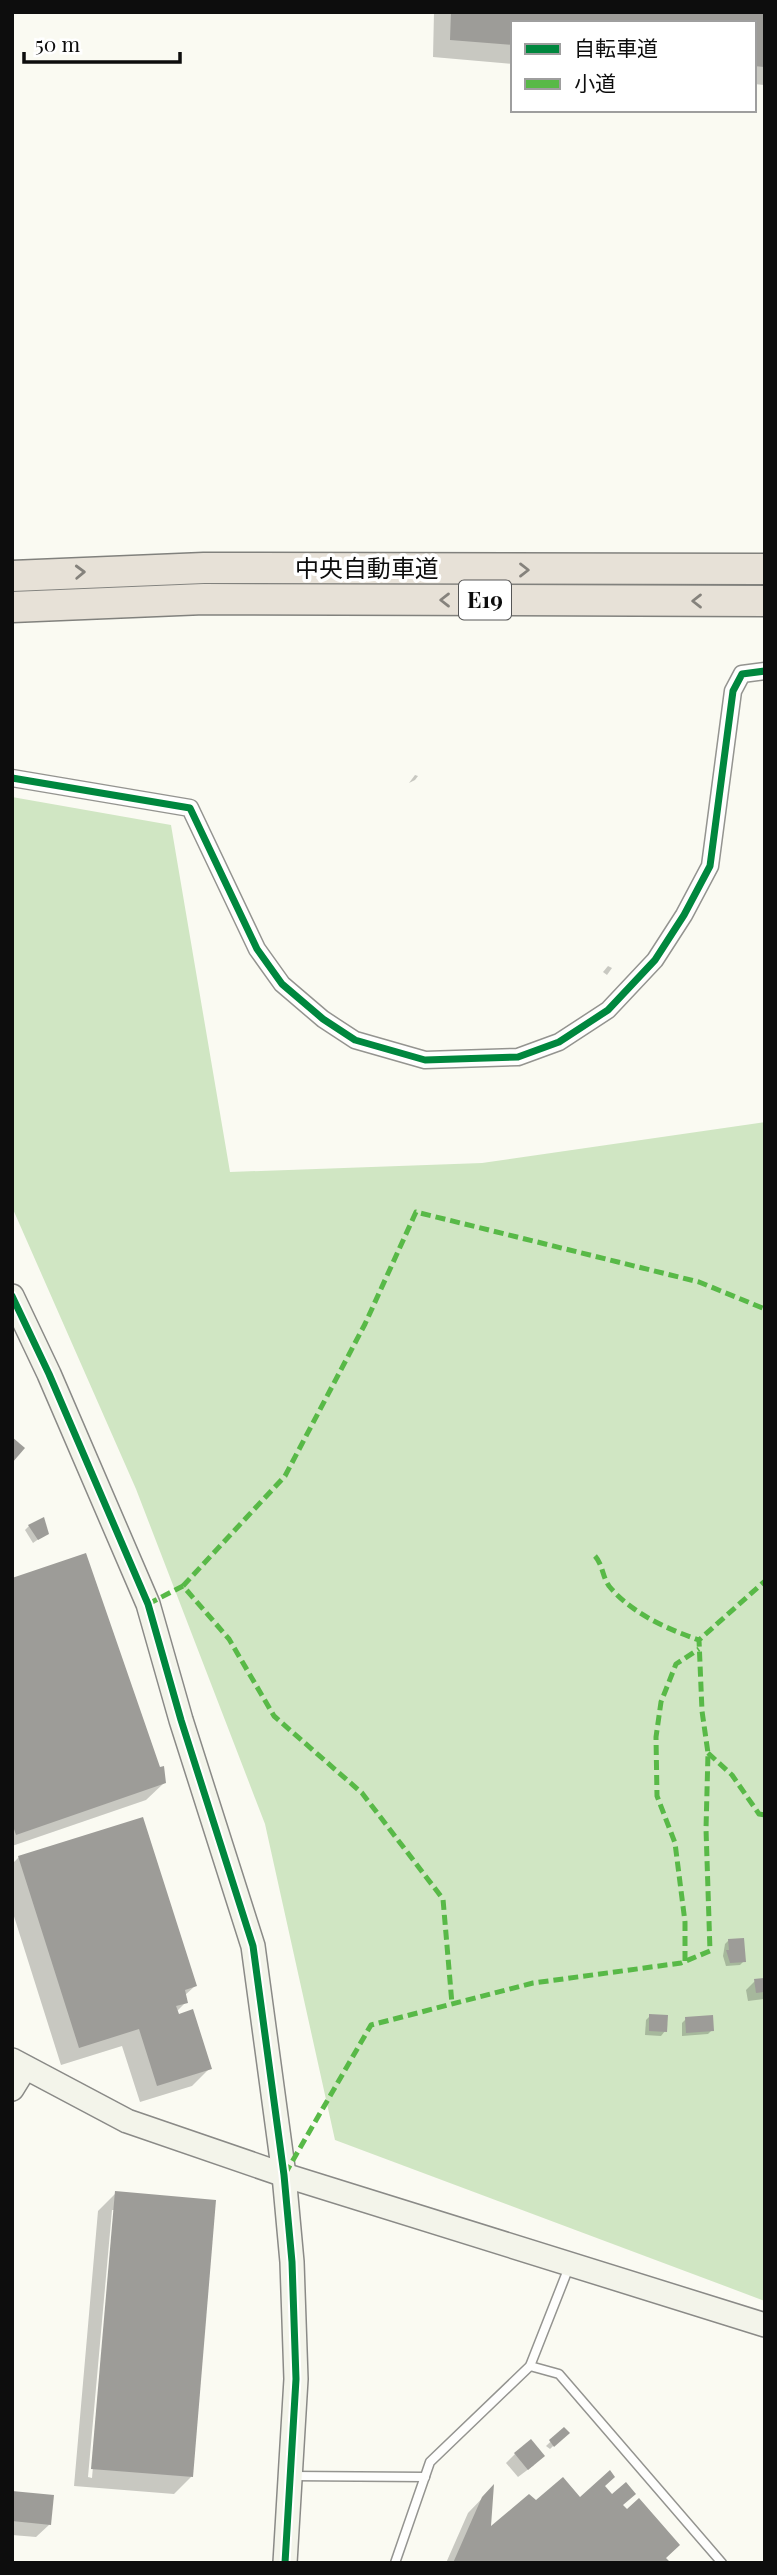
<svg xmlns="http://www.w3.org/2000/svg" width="777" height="2575" viewBox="0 0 777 2575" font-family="'Playfair Display','Noto Sans JP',serif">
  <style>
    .forest { fill: #d0e6c3 }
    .shadow { fill: #0003; fill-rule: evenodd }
    .building { fill: #9d9c98 }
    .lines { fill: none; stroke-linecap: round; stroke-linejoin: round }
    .lane-casing { stroke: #949490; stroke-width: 11 }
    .street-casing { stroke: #949490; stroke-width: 19 }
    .secondary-casing { stroke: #8a8a87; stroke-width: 26 }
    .highway-casing { stroke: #81817d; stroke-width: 33 }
    .lane { stroke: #fefefd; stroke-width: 8 }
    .street { stroke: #fefefd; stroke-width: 16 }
    .secondary { stroke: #f3f4ea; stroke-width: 23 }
    .highway { stroke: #e7e1d7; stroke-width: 30 }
    .quiet { stroke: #58b947; stroke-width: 5; stroke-dasharray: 10 5; stroke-linecap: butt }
    .cycleway-casing { stroke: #fff; stroke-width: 11 }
    .cycleway { stroke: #00873e; stroke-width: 7 }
    .oneway { stroke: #85827c }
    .labels { text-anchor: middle; stroke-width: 7; stroke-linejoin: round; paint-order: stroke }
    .shield { fill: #fff; stroke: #565656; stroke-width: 2 }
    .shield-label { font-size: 23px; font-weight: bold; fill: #0d0d0d }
    .street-label { font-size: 24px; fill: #0d0d0d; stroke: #fff }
  </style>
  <rect width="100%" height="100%" fill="#fafaf2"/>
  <path class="forest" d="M12 797 171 825 230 1172 482 1163 765 1122V2301L335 2140 265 1824 136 1489 12 1207Z"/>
  <g class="shadow">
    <path d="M434 12H765V85L754 84V23H513V64L433 57Z"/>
    <path d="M415 775 418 776 415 780 409 783Z"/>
    <path d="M608 966 612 968 607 975 603 972Z"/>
    <path d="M29 1526 47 1533 33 1543 25 1530Z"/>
    <path d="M12 1580 164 1783 146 1800 12 1846Z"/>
    <path d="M19 1857 195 1986 184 1996 186 2002 176 2012 210 2068 192 2086 140 2102 122 2046 61 2065 12 1910V1864Z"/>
    <path d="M729 1940 744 1961 740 1965 726 1966 723 1956 725 1944Z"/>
    <path d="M765 1979V1999L748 2001 746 1990 755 1981Z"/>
    <path d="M650 2016 665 2031 661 2036 645 2035 646 2020Z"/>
    <path d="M686 2019 712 2030 708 2034 682 2036V2023Z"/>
    <path d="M116 2193 191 2477 174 2494 74 2486 98 2211ZM112 2210H115L92 2478 88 2477Z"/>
    <path d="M564 2429 567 2433 550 2449 546 2446Z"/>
    <path d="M515 2454 534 2465 518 2477 506 2463Z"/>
    <path d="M603 2487 668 2563H446L468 2513 492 2488 489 2530 536 2503 580 2499Z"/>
    <path d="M12 2492 50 2524 36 2537 12 2535Z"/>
  </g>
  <g class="building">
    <path d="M451 12H765V67L754 66V23H513V45L450 40Z"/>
    <path d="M12 1437 25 1448 12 1463Z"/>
    <path d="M44 1517 49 1534 38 1540 28 1525Z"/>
    <path d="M86 1553 160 1767 164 1766 166 1783 16 1835 12 1823V1578Z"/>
    <path d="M143 1817 197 1986 185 1990 188 2003 176 2006 179 2014 193 2009 212 2069 157 2086 139 2029 79 2048 18 1856Z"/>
    <path d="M744 1938 746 1962 730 1963 726 1950H729L728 1939Z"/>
    <path d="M765 1978V1992L756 1993 754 1979Z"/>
    <path d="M649 2014 668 2015 667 2032 649 2031Z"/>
    <path d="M713 2015 714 2031 686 2033 685 2017Z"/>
    <path d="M115 2191 216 2200 193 2477 91 2469Z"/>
    <path d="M564 2427 570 2433 554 2447 549 2440Z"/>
    <path d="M531 2439 545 2456 528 2470 514 2453Z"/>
    <path d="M610 2470 615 2477 605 2486 612 2494 626 2482 636 2494 623 2505 627 2509 639 2498 680 2545 666 2558 671 2563H453L482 2497 494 2484 491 2526 529 2494 536 2500 563 2477 580 2497Z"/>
    <path d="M12 2491 54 2495 51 2525 12 2521Z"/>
  </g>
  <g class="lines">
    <g class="lane-casing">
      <g id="lane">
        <path d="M530 2366 559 2374 722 2563"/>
        <path d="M291 2476 425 2477"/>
        <path d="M395 2563 430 2462 530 2366 569 2267"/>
      </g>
    </g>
    <g class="street-casing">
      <path id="street" d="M12 778 190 808 257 949 282 984 323 1019 355 1040 425 1060 518 1057 559 1042 608 1010 655 960 684 915 710 866 733 691 742 674 765 671"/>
    </g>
    <g class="secondary-casing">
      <g id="secondary">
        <path d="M12 1296 49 1374 148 1604 181 1720 253 1946 284 2175 292 2262 296 2379 285 2563"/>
        <path d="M12 2060 127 2121 284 2175 765 2325"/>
        <path d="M12 2089 25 2068"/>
      </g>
    </g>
    <g class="highway-casing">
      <g id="highway">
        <path d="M12 576 204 568 765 569"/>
        <path d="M12 607 204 599 765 601"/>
      </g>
    </g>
    <use href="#lane" class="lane"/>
    <use href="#street" class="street"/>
    <use href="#secondary" class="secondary"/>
    <use href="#highway" class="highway"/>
    <g class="quiet">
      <path d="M595 1556C603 1565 602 1576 609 1586 631 1613 667 1629 699 1640"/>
      <path d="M183 1586 285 1476 365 1324 416 1212 699 1282 765 1309"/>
      <path d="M148 1604 183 1586 229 1639 274 1716 362 1793 443 1899 452 2004"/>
      <path d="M708 1753 732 1775 759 1814 765 1815"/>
      <path d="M685 1961V1922L675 1843 657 1796 656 1737 661 1702 676 1664 699 1649"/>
      <path d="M285 2174 371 2025 533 1983 681 1963 710 1951 706 1829 708 1753 702 1711 699 1640 765 1581"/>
    </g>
    <g class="cycleway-casing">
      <g id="cycleway">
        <path d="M12 778 190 808 257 949 282 984 323 1019 355 1040 425 1060 518 1057 559 1042 608 1010 655 960 684 915 710 866 733 691 742 674 765 671"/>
        <path d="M12 1296 49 1374 148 1604 181 1720 253 1946 284 2175 292 2262 296 2379 285 2563"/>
      </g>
    </g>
    <use href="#cycleway" class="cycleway"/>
  </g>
  <defs><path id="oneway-chevron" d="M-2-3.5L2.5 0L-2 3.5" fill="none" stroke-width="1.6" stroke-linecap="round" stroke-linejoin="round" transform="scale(1.75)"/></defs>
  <g class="oneway">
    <use href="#oneway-chevron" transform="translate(524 570)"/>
    <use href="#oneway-chevron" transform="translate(80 572) rotate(-2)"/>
    <use href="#oneway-chevron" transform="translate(445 600) rotate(-180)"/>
    <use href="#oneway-chevron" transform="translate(697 601) rotate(180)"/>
  </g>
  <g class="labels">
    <rect class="shield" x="459" y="580.5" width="52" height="39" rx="5"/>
    <g class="shield-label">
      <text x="485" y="608">E19</text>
    </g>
    <g class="street-label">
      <text x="367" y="577">中央自動車道</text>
    </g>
  </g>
  <rect width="777" height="2575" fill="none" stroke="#0d0d0d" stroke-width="28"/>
  <rect x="511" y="21" width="245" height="91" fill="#ffffff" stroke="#9e9e9e" stroke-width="2"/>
  <rect x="525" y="44" width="35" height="10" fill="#00873e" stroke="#9e9e9e" stroke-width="2"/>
  <text x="574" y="56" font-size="21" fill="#0d0d0d">自転車道</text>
  <rect x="525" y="79" width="35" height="10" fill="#58b947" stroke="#9e9e9e" stroke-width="2"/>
  <text x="574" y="91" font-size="21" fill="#0d0d0d">小道</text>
  <path d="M24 52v10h156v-10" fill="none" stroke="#0d0d0d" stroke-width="3.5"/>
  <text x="35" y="52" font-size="21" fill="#0d0d0d" stroke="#ffffff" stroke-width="5" paint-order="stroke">50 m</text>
</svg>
